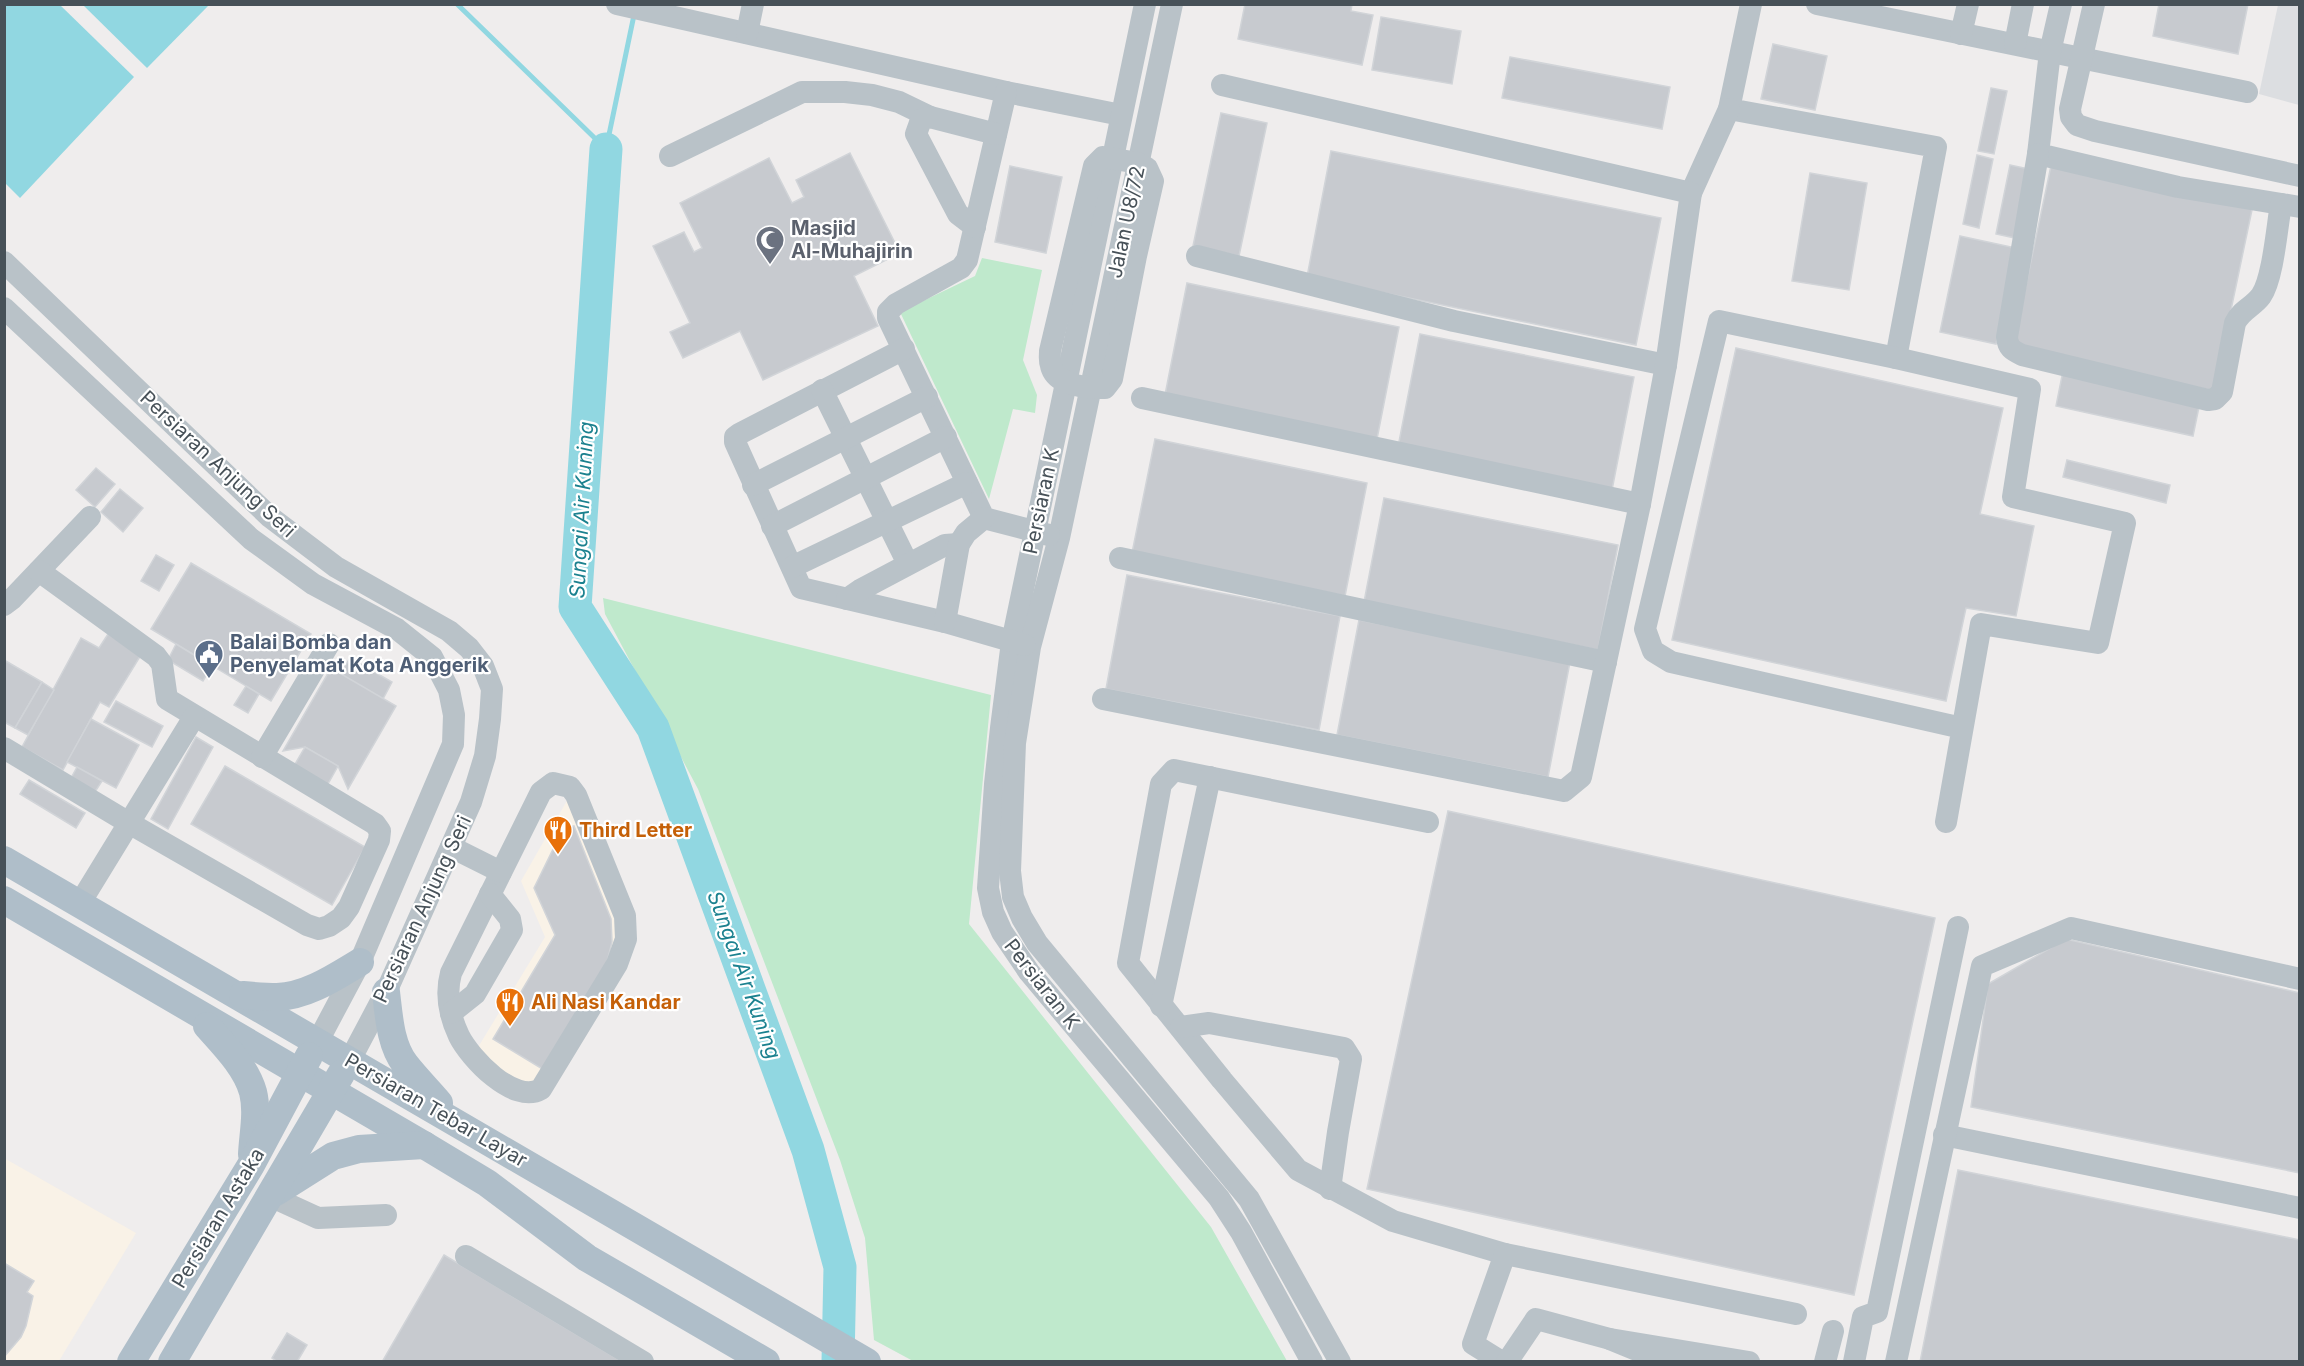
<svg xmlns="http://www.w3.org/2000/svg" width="2304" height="1366" viewBox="0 0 2304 1366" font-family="Inter,sans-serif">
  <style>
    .commercial { fill: #f9f2e7 }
    .airport { fill: #dcdee1 }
    .green { fill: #bfe9cc }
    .water { fill: #91d7e1 }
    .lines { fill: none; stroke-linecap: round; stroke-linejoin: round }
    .stream { stroke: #91d7e1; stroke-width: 5 }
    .river { stroke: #91d7e1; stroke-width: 33 }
    .building { fill: #c7cacf; stroke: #d1d4d8; stroke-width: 1.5 }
    .minor { stroke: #b9c2c8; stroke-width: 22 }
    .major { stroke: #afbec9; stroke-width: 28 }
    .labels { text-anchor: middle; stroke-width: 4.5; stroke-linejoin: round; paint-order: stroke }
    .street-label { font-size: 20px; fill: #475158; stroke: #fff }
    .worship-label { font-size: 20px; font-weight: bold; fill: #5b616d; stroke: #fff; text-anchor: start }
    .service-label { font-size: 20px; font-weight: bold; fill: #4e5e75; stroke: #fff; text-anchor: start }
    .food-label { font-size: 20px; font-weight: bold; fill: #c56008; stroke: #fff; text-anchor: start }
    .water-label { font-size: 21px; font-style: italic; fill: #1b818f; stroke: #fff }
  </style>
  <rect width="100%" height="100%" fill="#efeded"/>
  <g class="commercial">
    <path d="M569 797 620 922V939L535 1085 508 1079 477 1049 545 937 521 881Z"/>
    <path d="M4 1158 136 1233 59 1361H5Z"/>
  </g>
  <path class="airport" d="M2278 5H2299V105L2259 94Z"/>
  <g class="green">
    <path d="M982 258 1042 270 1023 360 1037 395 1035 413 1013 409 989 499 900 312 975 276Z"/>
    <path d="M603 598 991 695 969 924 1211 1227 1287 1361H913L874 1340 865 1238 840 1160 698 789 605 614Z"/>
  </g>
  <g class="water">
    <path d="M4 5H60L134 77 20 198 5 183Z"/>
    <path d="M83 5H209L147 68Z"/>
  </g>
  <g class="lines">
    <g class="stream">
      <path d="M457 4 606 149"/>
      <path d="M606 149 634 15"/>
    </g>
    <path class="river" d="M606 149 575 607 653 728 808 1150 840 1267 838 1362"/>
  </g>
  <g class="building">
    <path d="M1245 4H1352L1351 11 1373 15 1362 65 1238 39Z"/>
    <path d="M2159 4H2248L2238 54 2153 36Z"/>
    <path d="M1381 17 1461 31 1452 84 1372 70Z"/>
    <path d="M1773 44 1827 56 1815 110 1761 99Z"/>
    <path d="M1510 57 1670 87 1662 129 1502 98Z"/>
    <path d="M1991 88 2007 91 1994 154 1978 151Z"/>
    <path d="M1221 113 1267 123 1239 256 1193 246Z"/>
    <path d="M1331 151 1661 218 1636 345 1307 277Z"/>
    <path d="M850 153 900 253 854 276 878 326 763 380 740 331 683 358 670 332 690 323 653 246 684 232 694 252 702 248 680 203 769 158 792 203 804 197 796 180Z"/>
    <path d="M1977 155 1993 159 1979 228 1963 224Z"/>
    <path d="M2052 161 2253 205 2214 391 2013 347Z"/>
    <path d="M2010 165 2029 169 2015 238 1996 234Z"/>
    <path d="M1010 166 1062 177 1046 253 995 242Z"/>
    <path d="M1810 173 1867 183 1849 290 1792 281Z"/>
    <path d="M1960 236 2016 248 1996 344 1940 332Z"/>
    <path d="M1187 283 1399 327 1376 444 1164 400Z"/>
    <path d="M1420 334 1634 377 1612 490 1398 447Z"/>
    <path d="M1736 348 2003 408 1980 514 2034 526 2016 616 1966 608 1946 701 1672 640Z"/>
    <path d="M2063 371 2200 402 2193 436 2056 406Z"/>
    <path d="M1155 439 1367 483 1345 596 1132 553Z"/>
    <path d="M2067 460 2170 485 2166 503 2063 477Z"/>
    <path d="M96 468 115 484 95 507 76 490Z"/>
    <path d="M120 489 143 508 123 532 101 512Z"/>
    <path d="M1384 498 1618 545 1598 650 1364 602Z"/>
    <path d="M156 555 174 565 159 591 141 581Z"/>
    <path d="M191 563 311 634 271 701 151 629Z"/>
    <path d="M1127 575 1340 616 1319 730 1106 689Z"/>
    <path d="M1359 620 1570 662 1548 777 1337 735Z"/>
    <path d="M108 634 141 655 109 707 100 702 63 770 22 747 81 638 99 648Z"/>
    <path d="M176 644 212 666 203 681 168 660Z"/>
    <path d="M350 658 392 682 383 699 340 674Z"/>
    <path d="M4 660 42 682 15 728 4 722Z"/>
    <path d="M331 668 396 706 348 789 338 766 305 747 283 751Z"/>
    <path d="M42 682 54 690 28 735 15 728Z"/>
    <path d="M246 686 259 694 248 713 234 705Z"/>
    <path d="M116 701 163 726 152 747 104 722Z"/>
    <path d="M91 719 139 745 116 788 67 762Z"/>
    <path d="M196 737 213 747 168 829 151 819Z"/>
    <path d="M305 747 338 766 324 791 291 771Z"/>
    <path d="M225 766 365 847 332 905 191 824Z"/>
    <path d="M77 767 102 781 93 795 69 782Z"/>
    <path d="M29 780 85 813 76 828 20 794Z"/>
    <path d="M1448 811 1935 918 1854 1295 1367 1189Z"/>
    <path d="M574 826 611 919 612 942 606 966 544 1070 493 1039 555 935 534 888 563 829Z"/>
    <path d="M2066 939 2300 993V1173L1971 1107 1988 984Z"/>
    <path d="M1958 1170 2300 1240V1362H1920Z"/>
    <path d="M444 1255 623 1362H382Z"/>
    <path d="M4 1263 34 1281 27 1292 33 1296 26 1326 21 1337 4 1357Z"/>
    <path d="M287 1333 307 1345 297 1362H278L272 1358Z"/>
  </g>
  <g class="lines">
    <g class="minor">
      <path d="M617 4 1006 92 1121 115"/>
      <path d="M1145 4 1012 642 1001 728 995 784 988 888 993 912 1002 932 1029 972 1219 1198 1241 1232 1312 1362"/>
      <path d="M1172 4 1059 538 1030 647 1015 743 1010 871 1013 897 1022 918 1037 943 1249 1199 1340 1362"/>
      <path d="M1751 4 1729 109 1936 147 1896 358"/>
      <path d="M1817 4 2247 92"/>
      <path d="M2061 4 2050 52 2038 154 2178 187 2300 207"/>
      <path d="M2094 4 2070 109 2071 117 2077 125 2095 131 2300 176"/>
      <path d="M747 33 753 4"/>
      <path d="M1961 34 1968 4"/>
      <path d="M2015 44 2023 4"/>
      <path d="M1006 92 967 260 961 268 896 304 888 312V318L984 518 1049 535"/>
      <path d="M2038 154 2007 337C2008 348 2012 350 2022 355L2208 400 2215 399 2222 392 2235 323C2241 310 2253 307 2261 296 2273 279 2277 227 2281 204"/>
      <path d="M670 156 802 92H845L872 95 899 102 930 117"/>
      <path d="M1103 157 1138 163 1147 168 1153 181 1136 256 1112 379 1105 388C1088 388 1056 386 1051 366 1049 361 1050 356 1050 351L1094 166Z"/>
      <path d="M1691 193 1729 109"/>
      <path d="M975 227 958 214 916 134 921 120 930 117 996 134"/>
      <path d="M1197 256 1454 321 1666 365"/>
      <path d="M4 262 270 517 336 567 449 631 469 648 483 666 492 689 490 719 485 756 471 802 386 992 350 1060"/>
      <path d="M4 308 251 539 313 584 397 629 432 657 449 690 454 715 453 744 360 962 318 1041"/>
      <path d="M904 349 739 434 735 437V442L801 588 945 622 1025 645"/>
      <path d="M822 390 908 564"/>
      <path d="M1142 398 1640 504"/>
      <path d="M753 485 927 397"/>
      <path d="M772 526 946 437"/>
      <path d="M1120 558 1606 662"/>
      <path d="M792 567 967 483"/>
      <path d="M847 599 860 590 945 545 959 544"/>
      <path d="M4 605 12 599 90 517"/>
      <path d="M945 622 959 544 966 533 984 518"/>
      <path d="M1103 699 1564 791 1581 777 1640 504 1666 365 1691 193 1222 85"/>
      <path d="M4 748 129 823 307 925 319 929 329 926 341 918 349 907 379 840 380 831 375 824 167 699 162 664 156 656 39 571"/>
      <path d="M262 757 329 644"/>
      <path d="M553 783 570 787 576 795 625 916 626 939 617 964 541 1089C514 1105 470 1058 459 1036 449 1015 445 995 451 973L541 792Z"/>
      <path d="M1428 822 1174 770 1161 784 1128 963 1222 1080 1298 1170 1393 1221 1505 1254"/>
      <path d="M1946 822 1981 624 2098 643 2125 523 2013 497 2030 389 1896 358 1719 321 1645 629 1653 651 1671 662 1962 728"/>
      <path d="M451 847 501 872"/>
      <path d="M80 903 194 717"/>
      <path d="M1161 1006 1210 777"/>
      <path d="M451 1013 475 994 512 930 510 919 490 894"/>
      <path d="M1181 1027 1209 1023 1344 1048 1351 1059 1338 1132 1330 1189"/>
      <path d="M1944 1135 2300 1208"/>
      <path d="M270 1196 318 1218 386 1215"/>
      <path d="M466 1256 643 1362"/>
      <path d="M1502 1362 1473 1344 1505 1254 1796 1314"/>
      <path d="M1507 1362 1536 1319 1610 1339"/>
      <path d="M1666 1362 1610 1339 1749 1362"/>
      <path d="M1825 1362 1833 1331"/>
      <path d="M1854 1362 1863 1317 1877 1312 1958 927"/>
      <path d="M1896 1362 1982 966 2071 928 2300 979"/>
    </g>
    <g class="major">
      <path d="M4 860 867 1362"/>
      <path d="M4 900 424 1145 487 1183 587 1258 766 1362"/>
      <path d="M386 992C389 1016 390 1044 405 1064 415 1077 428 1090 439 1103"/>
      <path d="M243 995C254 996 266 997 277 997 307 996 335 977 360 962"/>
      <path d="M207 1026C224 1045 246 1067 253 1092 258 1112 253 1134 252 1154"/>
      <path d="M276 1192 333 1156 359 1149 424 1145"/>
      <path d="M131 1362 251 1165 309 1056"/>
      <path d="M172 1362 341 1074"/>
    </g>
  </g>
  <defs>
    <g id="mosque-pin" transform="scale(1.5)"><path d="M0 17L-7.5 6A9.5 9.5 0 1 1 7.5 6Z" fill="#6b7280" stroke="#fff"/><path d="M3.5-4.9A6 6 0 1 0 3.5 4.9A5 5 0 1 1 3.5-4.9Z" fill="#fff"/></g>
    <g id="civic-pin" transform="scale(1.5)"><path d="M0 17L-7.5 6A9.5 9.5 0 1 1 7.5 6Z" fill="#5c6f8a" stroke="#fff"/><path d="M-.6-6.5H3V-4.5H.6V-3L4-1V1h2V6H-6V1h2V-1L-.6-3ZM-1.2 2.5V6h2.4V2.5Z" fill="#fff"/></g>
    <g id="restaurant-pin" transform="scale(1.5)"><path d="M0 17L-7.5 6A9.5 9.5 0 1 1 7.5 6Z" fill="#e8710a" stroke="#fff"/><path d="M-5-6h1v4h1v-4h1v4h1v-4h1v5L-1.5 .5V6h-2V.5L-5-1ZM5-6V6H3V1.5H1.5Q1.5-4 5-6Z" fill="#fff"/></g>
  </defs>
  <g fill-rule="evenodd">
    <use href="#mosque-pin" x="770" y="240"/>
    <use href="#civic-pin" x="209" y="654"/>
    <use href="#restaurant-pin" x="558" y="830"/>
    <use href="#restaurant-pin" x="510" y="1002"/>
  </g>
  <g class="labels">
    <g class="street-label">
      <text transform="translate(1126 222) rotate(-78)" y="7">Jalan U8/72</text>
      <text transform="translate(218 464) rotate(43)" y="7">Persiaran Anjung Seri</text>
      <text transform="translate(1041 501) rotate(-78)" y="7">Persiaran K</text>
      <text transform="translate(422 909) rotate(-65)" y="7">Persiaran Anjung Seri</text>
      <text transform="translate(1042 984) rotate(52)" y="7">Persiaran K</text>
      <text transform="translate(436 1110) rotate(30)" y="7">Persiaran Tebar Layar</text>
      <text transform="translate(218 1218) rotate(-59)" y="7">Persiaran Astaka</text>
    </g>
    <g class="worship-label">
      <text x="791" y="235">Masjid<tspan x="791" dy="23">Al-Muhajirin</tspan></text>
    </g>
    <g class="service-label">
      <text x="230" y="649">Balai Bomba dan<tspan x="230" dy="23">Penyelamat Kota Anggerik</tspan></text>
    </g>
    <g class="food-label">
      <text x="579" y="837">Third Letter</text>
      <text x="531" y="1009">Ali Nasi Kandar</text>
    </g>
    <g class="water-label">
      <text transform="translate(582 510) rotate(-87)" y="7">Sungai Air Kuning</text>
      <text transform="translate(744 975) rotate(70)" y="7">Sungai Air Kuning</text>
    </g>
  </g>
  <rect width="2304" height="1366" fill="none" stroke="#475158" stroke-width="12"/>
</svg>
